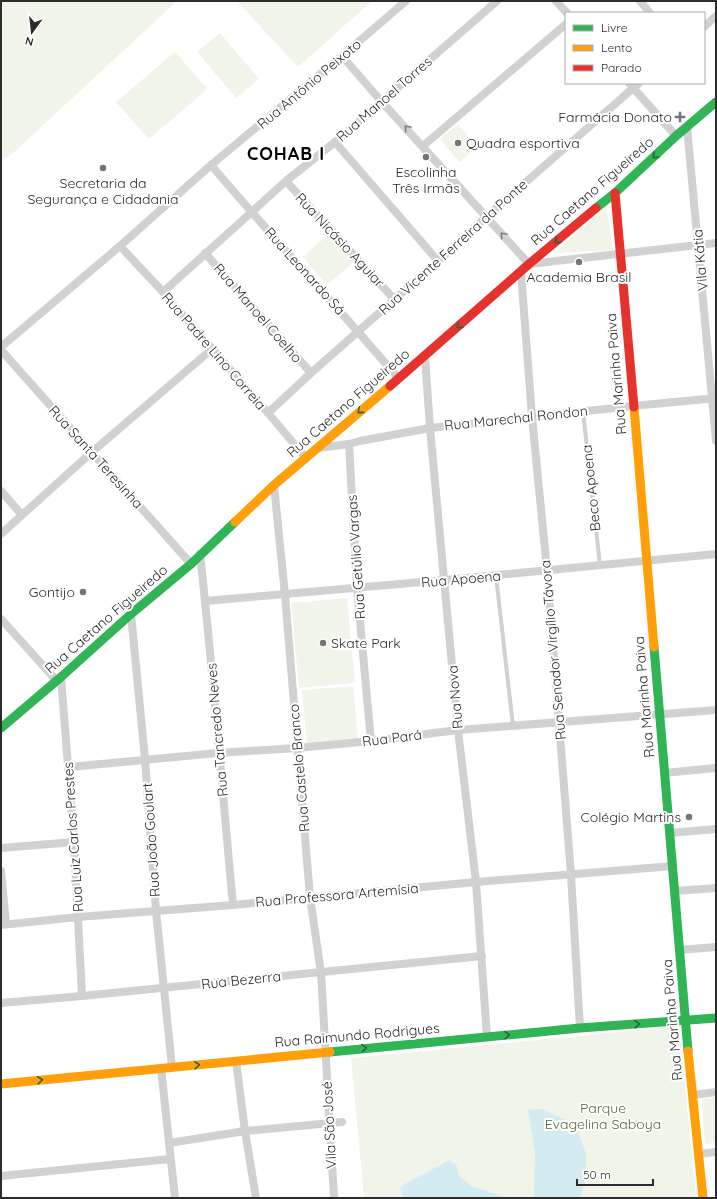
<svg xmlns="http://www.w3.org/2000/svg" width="717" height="1199" viewBox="0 0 717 1199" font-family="Quicksand,sans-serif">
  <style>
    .green { fill: #f1f4e9 }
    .water { fill: #d4ebf2 }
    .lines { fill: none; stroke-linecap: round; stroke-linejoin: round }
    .lane { stroke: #d1d1d1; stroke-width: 4 }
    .street { stroke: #d1d1d1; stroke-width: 8 }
    .fast { stroke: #30b455; stroke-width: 9 }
    .slow { stroke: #ff9f0a; stroke-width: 9 }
    .jam { stroke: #e5322d; stroke-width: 9 }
    .oneway { stroke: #7e7e7e }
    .oneway2 { stroke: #2e623c }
    .poi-dot { fill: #767676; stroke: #fff; stroke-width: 1.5 }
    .labels { text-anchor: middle; stroke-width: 4; stroke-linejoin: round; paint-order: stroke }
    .street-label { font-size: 14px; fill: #2c2c2c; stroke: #fff }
    .poi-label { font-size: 14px; fill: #2c2c2c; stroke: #fff; text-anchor: end }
    .park-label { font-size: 14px; fill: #576a36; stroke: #fff }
    .district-label { font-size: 18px; font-weight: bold; letter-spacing: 1px; fill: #000; stroke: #fff }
  </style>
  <rect width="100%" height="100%" fill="#fff"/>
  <g class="green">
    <path d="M1 1H177L14 152 1 161Z"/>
    <path d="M237 1H372L298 67Z"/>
    <path d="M220 33 259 79 236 98 197 52Z"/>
    <path d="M175 52 207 89 149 139 116 102Z"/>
    <path d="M458 124 477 147 459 162 440 139Z"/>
    <path d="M606 206 613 250 555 253Z"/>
    <path d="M330 233 355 261 327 285 303 257Z"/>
    <path d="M347 598 355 683 299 688 291 603Z"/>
    <path d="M353 686 358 739 307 744 302 690Z"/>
    <path d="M679 1026 696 1198H364L351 1058Z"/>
    <path d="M716 1098V1143L705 1144 702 1099Z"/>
  </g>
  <g class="water">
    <path d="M541 1109 564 1119 577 1129 586 1154V1177L580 1198H534L535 1152 528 1110Z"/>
    <path d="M449 1160 456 1164 459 1176 471 1186 508 1198H403L400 1187C416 1177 433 1170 449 1160Z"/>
  </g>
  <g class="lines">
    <g class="lane">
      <path d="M583 412 600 565"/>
      <path d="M496 576 513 726"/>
    </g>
    <g class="street">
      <path d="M556 1 567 13"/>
      <path d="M640 1 650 13"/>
      <path d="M704 27 716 16"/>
      <path d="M342 56 381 101 529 264 716 243"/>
      <path d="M629 83 676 136"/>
      <path d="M687 127 716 441"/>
      <path d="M335 142 438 261"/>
      <path d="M423 146 566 24"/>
      <path d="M211 165C272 237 337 306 398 378"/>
      <path d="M286 181 394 299"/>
      <path d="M120 246 163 292 268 413 306 458"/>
      <path d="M205 253 311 373"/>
      <path d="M521 272 532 417 547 570 571 875 580 1028"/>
      <path d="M163 292 286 181 335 142 497 1"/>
      <path d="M1 347 120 246 211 165 342 56 406 1"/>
      <path d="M1 350 191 564"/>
      <path d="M425 356 430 428 458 730 476 882 487 1037"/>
      <path d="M268 413 311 373 438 261 486 217 639 83"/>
      <path d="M349 444 357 588 371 741"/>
      <path d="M318 448 349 444 360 441 430 428 633 406 716 398"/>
      <path d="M274 485 285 595 310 897 321 973 334 1198"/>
      <path d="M1 491 22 515"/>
      <path d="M1 534 92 452 212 349"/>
      <path d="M200 554C213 671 222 788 233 905"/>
      <path d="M206 601 445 580 716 554"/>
      <path d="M131 614 145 759 156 911 172 1067"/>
      <path d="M1 619 56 680"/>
      <path d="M61 677 74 842 82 996"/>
      <path d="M69 767 218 753 297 748 371 741 458 730 716 710"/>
      <path d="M664 773 716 768"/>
      <path d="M670 833 716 829"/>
      <path d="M1 848 74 842"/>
      <path d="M1 871 6 924"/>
      <path d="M675 891 716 888"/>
      <path d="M1 925 78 917 233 905 476 882 673 866"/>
      <path d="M679 950 716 947"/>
      <path d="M1 1003 82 996 482 956"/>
      <path d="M236 1061 245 1131 256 1198"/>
      <path d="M161 1068 175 1198"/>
      <path d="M693 1095 716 1092"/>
      <path d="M169 1143 245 1131 342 1122"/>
      <path d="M698 1154 716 1152"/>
      <path d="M1 1176 170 1159"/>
    </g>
    <g class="fast">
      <path d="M596 208 615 193 676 136 716 102"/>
      <path d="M654 647 688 1051"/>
      <path d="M1 728 61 677 131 614 191 564 235 522"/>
      <path d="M330 1052 580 1028 716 1018"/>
    </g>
    <g class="slow">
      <path d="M634 407 654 647"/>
      <path d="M235 522 274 485 390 386"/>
      <path d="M688 1051 703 1198"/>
      <path d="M1 1084 330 1052"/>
    </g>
    <g class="jam">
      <path d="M615 193 634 407"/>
      <path d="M390 386 529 264 596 208"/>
    </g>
  </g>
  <defs><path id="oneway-chevron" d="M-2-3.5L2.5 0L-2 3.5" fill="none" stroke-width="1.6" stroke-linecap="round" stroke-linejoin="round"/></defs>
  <g class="oneway">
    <use href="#oneway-chevron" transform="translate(407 128) rotate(-133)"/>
    <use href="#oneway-chevron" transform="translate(503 235) rotate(-133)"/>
  </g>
  <g class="oneway2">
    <use href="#oneway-chevron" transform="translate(655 156) rotate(137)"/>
    <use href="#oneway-chevron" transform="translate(557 241) rotate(140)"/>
    <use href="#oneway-chevron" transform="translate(459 326) rotate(139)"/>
    <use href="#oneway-chevron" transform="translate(360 411) rotate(139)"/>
    <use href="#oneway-chevron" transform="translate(637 1024) rotate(-4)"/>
    <use href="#oneway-chevron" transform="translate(507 1035) rotate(-5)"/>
    <use href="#oneway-chevron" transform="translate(364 1048) rotate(-5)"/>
    <use href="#oneway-chevron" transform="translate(197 1065) rotate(-5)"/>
    <use href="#oneway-chevron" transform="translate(40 1080) rotate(-6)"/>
  </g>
  <g class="poi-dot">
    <path d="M678 111h4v4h4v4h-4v4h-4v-4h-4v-4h4z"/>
    <circle cx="458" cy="143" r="4"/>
    <circle cx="426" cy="157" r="4"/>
    <circle cx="103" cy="168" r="4"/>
    <circle cx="579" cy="262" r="4"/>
    <circle cx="83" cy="592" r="4"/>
    <circle cx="323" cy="643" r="4"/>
    <circle cx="689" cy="817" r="4"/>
  </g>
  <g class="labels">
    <g class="street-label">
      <text transform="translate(309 84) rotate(-40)" y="5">Rua Antônio Peixoto</text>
      <text transform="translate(384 99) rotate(-41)" y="5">Rua Manoel Torres</text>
      <text transform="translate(592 191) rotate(-41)" y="5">Rua Caetano Figueiredo</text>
      <text transform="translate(340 240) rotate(47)" y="5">Rua Nicásio Aguiar</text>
      <text transform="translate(453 247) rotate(-42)" y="5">Rua Vicente Ferreira da Ponte</text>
      <text transform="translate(700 260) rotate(-95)" y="5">Vila Kátia</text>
      <text transform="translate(305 271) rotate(48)" y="5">Rua Leonardo Sá</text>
      <text transform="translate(258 313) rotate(49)" y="5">Rua Manoel Coelho</text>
      <text transform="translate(214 351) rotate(49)" y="5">Rua Padre Lino Correia</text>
      <text transform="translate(616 374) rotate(-95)" y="5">Rua Marinha Paiva</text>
      <text transform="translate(348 403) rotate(-41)" y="5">Rua Caetano Figueiredo</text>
      <text transform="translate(516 418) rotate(-6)" y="5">Rua Marechal Rondon</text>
      <text transform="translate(96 457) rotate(48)" y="5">Rua Santa Teresinha</text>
      <text transform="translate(591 488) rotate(-96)" y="5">Beco Apoena</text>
      <text transform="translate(356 557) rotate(-94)" y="5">Rua Getúlio Vargas</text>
      <text transform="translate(461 579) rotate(-5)" y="5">Rua Apoena</text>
      <text transform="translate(106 619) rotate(-41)" y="5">Rua Caetano Figueiredo</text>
      <text transform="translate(553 650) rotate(-95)" y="5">Rua Senador Virgílio Távora</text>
      <text transform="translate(455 697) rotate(-95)" y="5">Rua Nova</text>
      <text transform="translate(644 697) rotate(-95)" y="5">Rua Marinha Paiva</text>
      <text transform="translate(217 730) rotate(-95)" y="5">Rua Tancredo Neves</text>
      <text transform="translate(392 738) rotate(-7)" y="5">Rua Pará</text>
      <text transform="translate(299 768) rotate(-95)" y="5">Rua Castelo Branco</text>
      <text transform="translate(73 837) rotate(-94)" y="5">Rua Luiz Carlos Prestes</text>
      <text transform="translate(151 840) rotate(-94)" y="5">Rua João Goulart</text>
      <text transform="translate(337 895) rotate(-5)" y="5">Rua Professora Artemísia</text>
      <text transform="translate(241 980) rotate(-6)" y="5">Rua Bezerra</text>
      <text transform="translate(672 1020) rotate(-95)" y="5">Rua Marinha Paiva</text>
      <text transform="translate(357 1035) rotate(-5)" y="5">Rua Raimundo Rodrigues</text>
      <text transform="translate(329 1125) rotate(-93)" y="5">Vila São José</text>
    </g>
    <g class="poi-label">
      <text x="672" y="122">Farmácia Donato</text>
      <text x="466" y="148" text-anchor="start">Quadra esportiva</text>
      <text x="426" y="177" text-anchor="middle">Escolinha<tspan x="426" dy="16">Três Irmãs</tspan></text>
      <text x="103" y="188" text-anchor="middle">Secretaria da<tspan x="103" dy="16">Segurança e Cidadania</tspan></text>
      <text x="579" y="282" text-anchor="middle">Academia Brasil</text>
      <text x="75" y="597">Gontijo</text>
      <text x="331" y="648" text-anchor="start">Skate Park</text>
      <text x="681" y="822">Colégio Martins</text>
    </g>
    <g class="park-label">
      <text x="603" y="1113">Parque<tspan x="603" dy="16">Evagelina Saboya</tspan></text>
    </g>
    <g class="district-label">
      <text x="286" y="160">COHAB I</text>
    </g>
  </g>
  <rect width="717" height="1199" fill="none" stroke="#2c2c2c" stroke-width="4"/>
  <rect x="565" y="12" width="140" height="72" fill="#ffffff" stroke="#ababab"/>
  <rect x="573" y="25" width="20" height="6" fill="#30b455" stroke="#ababab"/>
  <text x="601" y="32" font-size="12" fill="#2c2c2c">Livre</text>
  <rect x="573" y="45" width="20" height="6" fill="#ff9f0a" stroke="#ababab"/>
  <text x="601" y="52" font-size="12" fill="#2c2c2c">Lento</text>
  <rect x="573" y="65" width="20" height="6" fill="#e5322d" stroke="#ababab"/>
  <text x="601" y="72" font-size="12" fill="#2c2c2c">Parado</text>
  <g transform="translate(32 32) rotate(195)" stroke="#ffffff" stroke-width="3" paint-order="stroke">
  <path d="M0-3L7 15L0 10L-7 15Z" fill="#2c2c2c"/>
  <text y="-6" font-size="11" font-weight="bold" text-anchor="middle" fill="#2c2c2c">N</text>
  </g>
  <path d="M577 1179v6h76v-6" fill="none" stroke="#2c2c2c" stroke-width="2"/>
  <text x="583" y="1179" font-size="12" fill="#2c2c2c" stroke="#ffffff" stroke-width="3" paint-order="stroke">50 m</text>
</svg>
